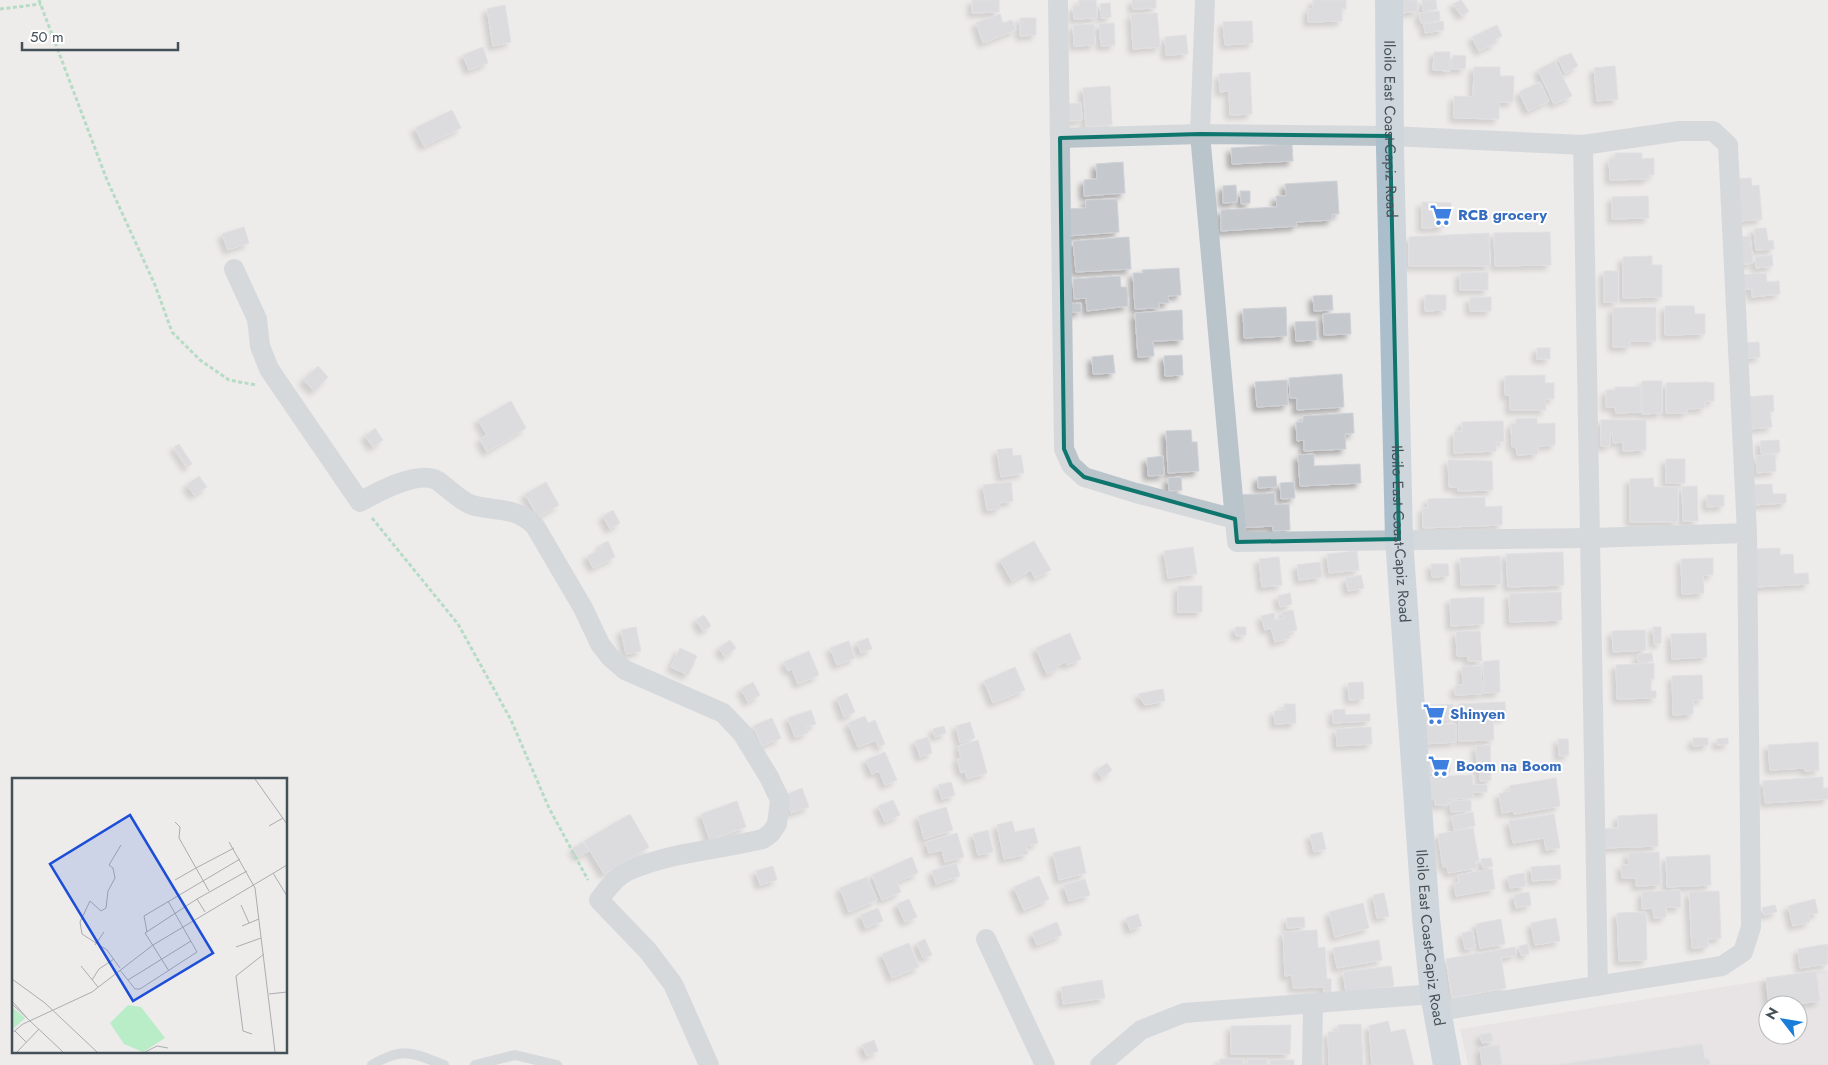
<svg xmlns="http://www.w3.org/2000/svg" width="1828" height="1065" viewBox="0 0 1828 1065" font-family="Jost,sans-serif">
  <style>
    .education { fill: #dfdcdd; fill-rule: evenodd }
    .building { fill: #c5c9ce; stroke: #cfd2d7; filter: url(#shadow) }
    .lines { fill: none; stroke-linecap: round; stroke-linejoin: round }
    .path { stroke: #71ca97; stroke-width: 3; stroke-dasharray: 4 2.5; stroke-linecap: butt }
    .service { stroke: #b9c4cb; stroke-width: 10 }
    .minor { stroke: #b9c4cb; stroke-width: 20 }
    .primary { stroke: #abbecb; stroke-width: 28 }
    .marked { fill: none; stroke: #0f766e; stroke-width: 4; stroke-linejoin: round }
    .labels { text-anchor: middle; stroke-width: 4; stroke-linejoin: round; paint-order: stroke }
    .street-label { font-size: 15px; fill: #445058; stroke: #fff }
    .shop-label { font-size: 15px; font-weight: bold; fill: #366cbe; stroke: #fff; text-anchor: start }
    .inset-road { fill: none; stroke: #aaadb0; stroke-width: 1 }
    .view { fill: #1d4ed8; fill-opacity: 0.15; stroke: #1d4ed8; stroke-width: 2.5 }
    .inset-edge { fill: none; stroke: #445058; stroke-width: 2.5 }
  </style>
  <defs>
    <filter id="shadow"><feDropShadow dx="-4.5" dy="4.5" stdDeviation="2.5" flood-color="#0004"/></filter>
  </defs>
  <rect width="100%" height="100%" fill="#eeebeb"/>
  <path class="education" d="M1828 970V1065H1468L1460 1029ZM1768 1005H1798V1035H1768Z"/>
  <g class="building">
    <path d="M972 0H999V12L972 13Z"/>
    <path d="M1079 0H1096L1097 18 1074 19 1073 7 1079 6Z"/>
    <path d="M1132 0H1156V8L1133 9Z"/>
    <path d="M1313 0H1346V9H1342V21L1308 22V9H1313Z"/>
    <path d="M1400 0H1417L1418 11 1402 13Z"/>
    <path d="M1422 0H1436L1437 9 1423 11Z"/>
    <path d="M1461 0 1469 11 1462 16 1453 4Z"/>
    <path d="M1110 3 1111 17 1101 18 1100 4Z"/>
    <path d="M505 5 511 42 493 46 487 9Z"/>
    <path d="M1439 11 1440 20 1421 23 1419 13Z"/>
    <path d="M1157 13 1160 47 1133 49 1131 14Z"/>
    <path d="M1000 14 1003 23 1012 20 1016 30 983 43 976 23Z"/>
    <path d="M1020 18H1036V35L1020 36Z"/>
    <path d="M1252 21 1253 43 1225 45 1223 22Z"/>
    <path d="M1443 21 1444 30 1425 33 1424 24Z"/>
    <path d="M1114 23 1115 45 1101 46 1099 24Z"/>
    <path d="M1094 24 1095 45 1074 46 1073 25Z"/>
    <path d="M1497 25 1502 36 1494 40 1496 43 1479 51 1472 37Z"/>
    <path d="M1186 35 1188 54 1166 55 1165 37Z"/>
    <path d="M483 47 488 63 469 70 463 55Z"/>
    <path d="M1434 52H1450V71L1433 70Z"/>
    <path d="M1571 53 1578 66 1565 73 1558 58Z"/>
    <path d="M1453 55 1466 56 1465 69H1452Z"/>
    <path d="M1555 61 1572 96 1554 104 1538 70Z"/>
    <path d="M1615 66 1618 99 1597 101 1594 68Z"/>
    <path d="M1474 67H1500V76H1514L1513 102H1499V119L1454 118V96L1473 97Z"/>
    <path d="M1250 72 1252 114 1230 115 1229 91 1220 92 1219 74Z"/>
    <path d="M1540 82 1549 101 1528 111 1519 92Z"/>
    <path d="M1110 86 1112 125 1086 127 1083 88Z"/>
    <path d="M1081 103 1082 120 1069 121 1068 104Z"/>
    <path d="M452 110 461 128 424 146 415 128Z"/>
    <path d="M1292 144 1293 161 1232 164 1231 148Z"/>
    <path d="M1615 153H1642V159L1654 158V175H1648V179L1610 180 1609 159H1615Z"/>
    <path d="M1123 162 1125 193 1084 196V180L1097 179 1096 164Z"/>
    <path d="M1751 178 1752 186 1759 185 1762 219 1740 221 1736 179Z"/>
    <path d="M1337 181 1339 214H1332V220L1296 222 1297 226 1221 231V210L1277 207 1276 196H1286L1285 184Z"/>
    <path d="M1236 185 1237 202 1223 203V186Z"/>
    <path d="M1240 191H1250V203L1241 204Z"/>
    <path d="M1648 196 1649 218 1612 219V197Z"/>
    <path d="M1117 199 1119 232 1068 236 1067 209 1086 208V200Z"/>
    <path d="M1422 202 1451 203V218H1444V227L1422 228Z"/>
    <path d="M244 227 249 243 228 250 222 234Z"/>
    <path d="M1766 228 1768 241 1773 240 1774 249 1756 250 1754 229Z"/>
    <path d="M1550 232 1551 265 1495 266 1494 233Z"/>
    <path d="M1489 233 1490 266H1409V237Z"/>
    <path d="M1750 236 1753 263 1739 265 1735 237Z"/>
    <path d="M1129 237 1131 269 1076 272 1073 241Z"/>
    <path d="M1772 255 1773 266 1756 268 1755 257Z"/>
    <path d="M1652 256V265H1662V297L1623 298V257Z"/>
    <path d="M1179 268 1181 295 1168 296 1169 303H1159V308L1135 309 1133 273H1143L1142 270Z"/>
    <rect x="1604" y="271" width="14" height="31"/>
    <path d="M1488 272V290H1460V273Z"/>
    <path d="M1766 273 1767 282 1779 281 1780 294 1752 297V289L1740 290 1739 275Z"/>
    <path d="M1120 276 1121 287H1127L1128 306 1087 311 1086 298 1074 299 1073 279Z"/>
    <path d="M1332 295 1333 310 1314 311 1313 296Z"/>
    <path d="M1425 295H1446V310L1425 311Z"/>
    <path d="M1491 297V311H1470V298Z"/>
    <path d="M1081 303V312H1071L1070 304Z"/>
    <path d="M1665 306H1694L1695 314H1705V334L1665 335Z"/>
    <path d="M1286 307 1287 336 1244 338 1243 309Z"/>
    <path d="M1656 307V341H1630V347H1613V308Z"/>
    <path d="M1182 310 1183 340 1153 341 1154 356 1138 357 1135 313Z"/>
    <path d="M1350 313 1351 334 1324 335 1323 314Z"/>
    <path d="M1316 321 1317 340 1296 341 1295 322Z"/>
    <path d="M1759 342 1760 357 1742 359 1741 343Z"/>
    <rect x="1537" y="348" width="13" height="11"/>
    <path d="M1113 355 1115 373 1093 374 1092 357Z"/>
    <path d="M1182 355 1183 375 1165 376 1164 356Z"/>
    <path d="M318 366 328 377 314 391 303 380Z"/>
    <path d="M1342 374 1344 407 1297 410V398H1290L1289 378Z"/>
    <path d="M1545 375V383H1554V399H1545L1546 410H1510V395H1505V376Z"/>
    <path d="M1287 380 1288 405 1257 407 1255 382Z"/>
    <path d="M1642 381H1662V413L1642 414Z"/>
    <path d="M1705 382 1714 383V401H1705V408L1687 409V413H1666V383Z"/>
    <path d="M1615 387H1641V412L1616 413 1615 407H1606V390H1615Z"/>
    <path d="M1773 395 1774 411 1770 412 1772 427 1749 429 1746 397Z"/>
    <path d="M511 401 526 428 487 452 480 439 487 435 478 420Z"/>
    <path d="M1353 413 1354 433 1345 434 1346 449 1304 451V440L1297 441 1296 422H1303V416Z"/>
    <path d="M1537 418V424L1555 423V445L1538 446V454L1517 455 1516 446 1512 447 1511 424H1516V419Z"/>
    <path d="M1601 420H1646V450L1623 451V442L1613 443 1612 431H1610V446H1601Z"/>
    <path d="M1503 421 1504 441 1496 442V451L1454 453V432L1462 431V422Z"/>
    <path d="M375 428 383 440 373 447 365 436Z"/>
    <path d="M1191 430 1192 442H1197L1199 471 1168 473 1166 431Z"/>
    <path d="M1779 440 1780 452 1761 454 1760 441Z"/>
    <path d="M179 444 192 464 187 467 174 447Z"/>
    <path d="M1012 448 1013 456 1021 455 1024 473 1001 477 997 450Z"/>
    <path d="M1314 454V466L1360 464 1361 483 1300 486 1298 455Z"/>
    <path d="M1775 454 1776 471 1757 473 1756 456Z"/>
    <path d="M1163 456 1164 475 1148 476 1147 458Z"/>
    <rect x="1666" y="459" width="19" height="24"/>
    <path d="M1448 460 1492 461 1493 490 1458 491V487H1449Z"/>
    <path d="M199 476 207 487 194 495 187 485Z"/>
    <path d="M1276 476 1277 487 1258 488V477Z"/>
    <path d="M1181 477 1182 490 1169 491 1168 478Z"/>
    <path d="M1653 478 1654 487H1678V522H1630V479Z"/>
    <path d="M546 482 559 505 538 517 525 494Z"/>
    <path d="M1011 482 1013 501 999 503 1000 509 987 510 983 485Z"/>
    <path d="M1294 482 1295 498 1281 499 1280 483Z"/>
    <path d="M1772 484 1773 494H1786V503L1752 505 1751 485Z"/>
    <path d="M1697 486 1698 521H1683L1682 487Z"/>
    <path d="M1275 493V505L1289 504 1290 530 1273 531V526L1238 528 1237 495Z"/>
    <path d="M1707 495H1724V506L1707 507Z"/>
    <path d="M1485 497V507L1502 506V525L1423 528V508H1428V499Z"/>
    <path d="M613 510 620 523 610 529 603 516Z"/>
    <path d="M608 541 615 557 593 568 587 556 602 549 600 545Z"/>
    <path d="M1034 541 1051 570 1035 578 1031 570 1012 581 1000 560Z"/>
    <path d="M1193 547 1197 574 1168 578 1164 551Z"/>
    <path d="M1780 548V555L1793 554 1794 574 1808 573 1809 584 1756 587 1754 549Z"/>
    <path d="M1357 551 1359 570 1329 573 1327 554Z"/>
    <path d="M1563 552 1564 585 1508 587 1506 554Z"/>
    <path d="M1500 556 1501 584 1461 585 1460 558Z"/>
    <path d="M1279 557 1282 585 1262 587 1259 559Z"/>
    <path d="M1713 558V575H1703L1704 593 1682 594 1681 559Z"/>
    <path d="M1320 562 1322 577 1299 580 1297 565Z"/>
    <path d="M1431 564H1448L1449 576 1432 577Z"/>
    <path d="M1361 575 1364 588 1348 591 1346 578Z"/>
    <rect x="1178" y="586" width="24" height="26"/>
    <path d="M1561 592 1562 620 1510 622 1509 594Z"/>
    <path d="M1290 593 1292 604 1280 607 1278 596Z"/>
    <path d="M1484 597V624L1451 626 1450 599Z"/>
    <path d="M1293 610 1297 630 1289 632 1290 638 1275 642 1271 628 1265 630 1261 616 1274 613 1275 620 1284 618 1282 612Z"/>
    <path d="M704 615 711 626 703 631 696 620Z"/>
    <path d="M636 627 641 651 626 654 621 630Z"/>
    <path d="M1235 627H1246V635L1236 636Z"/>
    <path d="M1653 627H1661V643L1654 644Z"/>
    <path d="M1645 630 1646 650 1613 652 1612 631Z"/>
    <path d="M1480 631 1482 661H1468V656H1457L1456 632Z"/>
    <path d="M1070 633 1081 659 1067 665 1066 662 1056 666 1058 669 1047 674 1036 648Z"/>
    <path d="M1706 633 1707 657 1672 659 1671 634Z"/>
    <path d="M868 638 872 649 861 653 857 642Z"/>
    <path d="M730 640 736 648 725 657 719 648Z"/>
    <path d="M849 641 855 658 837 665 830 648Z"/>
    <path d="M680 648 697 656 688 675 671 667Z"/>
    <path d="M809 651 819 675 798 684 792 669 788 671 784 662Z"/>
    <path d="M1652 653 1653 661 1638 662V654Z"/>
    <path d="M1499 660 1500 692 1484 693 1483 662Z"/>
    <path d="M1654 663V679H1651V691H1656V698L1617 699 1616 665Z"/>
    <path d="M1481 666 1482 694 1455 695V686L1463 685 1462 667Z"/>
    <path d="M1015 667 1025 690 993 703 984 681Z"/>
    <path d="M1702 675 1703 699 1693 700V714L1673 715 1672 676Z"/>
    <path d="M753 682 760 695 748 702 741 689Z"/>
    <path d="M1363 682 1364 699 1349 700 1348 683Z"/>
    <path d="M1163 689 1165 701 1145 705 1138 694Z"/>
    <path d="M847 693 855 712 844 717 837 698Z"/>
    <path d="M1505 702 1506 717H1493L1494 740 1459 741 1458 704Z"/>
    <path d="M1284 704H1295L1296 723 1275 724 1274 711 1285 710Z"/>
    <path d="M1453 704 1454 719 1431 721 1430 705Z"/>
    <path d="M1345 709V715L1370 714V721L1333 723V710Z"/>
    <path d="M811 710 816 724 806 727 808 733 795 737 788 718Z"/>
    <path d="M865 716 868 723 875 720 885 744 879 747 876 740 858 747 848 723Z"/>
    <path d="M772 718 781 738 762 746 753 726Z"/>
    <path d="M970 722 975 738 960 743 956 726Z"/>
    <path d="M1456 724V742L1423 744 1422 725Z"/>
    <path d="M944 726 946 733 935 737 933 729Z"/>
    <path d="M1371 727 1372 744 1337 746 1336 729Z"/>
    <path d="M928 737 932 753 920 757 915 741Z"/>
    <path d="M1693 738H1708V745L1693 746Z"/>
    <path d="M1728 738V744L1717 745V739Z"/>
    <path d="M1558 739H1568L1569 755 1559 756Z"/>
    <path d="M978 740 987 773 967 779 965 771 961 773 957 759 961 758 958 746Z"/>
    <path d="M1818 742 1819 770 1805 771V768L1770 770 1768 745Z"/>
    <path d="M1490 745 1491 780 1480 781V769H1477L1476 746Z"/>
    <path d="M885 752 897 780 885 785 879 771 872 774 866 760Z"/>
    <path d="M1450 760V772L1426 773 1425 761Z"/>
    <path d="M1107 763 1112 770 1102 778 1097 770Z"/>
    <path d="M1472 775 1473 785H1487V792H1473V798L1448 799V805H1435V799L1431 800 1430 777Z"/>
    <path d="M1823 777V788H1828V799L1765 803 1763 781Z"/>
    <path d="M1556 778 1560 806 1514 814 1513 811 1502 813 1499 794 1510 791 1509 786Z"/>
    <path d="M951 782 955 795 942 799 938 785Z"/>
    <path d="M802 788 809 807 791 813 785 795Z"/>
    <path d="M893 800 900 815 885 822 878 806Z"/>
    <path d="M1471 800V811L1451 812 1450 801Z"/>
    <path d="M737 801 746 827 710 840 701 814Z"/>
    <path d="M946 807 953 830 924 839 918 816Z"/>
    <path d="M1473 812 1475 826 1454 830 1452 816Z"/>
    <path d="M630 814 649 847 604 874 584 841Z"/>
    <path d="M1554 814 1560 848 1546 850 1544 838 1513 843 1509 821Z"/>
    <path d="M1657 814 1658 846 1605 848 1604 829 1618 828V816Z"/>
    <path d="M1012 821 1015 832 1034 828 1038 843 1026 846 1028 854 1004 859 997 825Z"/>
    <path d="M1473 828 1479 861H1475L1477 868 1448 873 1447 866 1443 867 1438 834Z"/>
    <path d="M988 830 993 852 978 855 973 834Z"/>
    <path d="M1322 832 1326 849 1314 852 1310 835Z"/>
    <path d="M957 833 964 857 945 862 942 850 929 853 926 842Z"/>
    <path d="M583 842 589 851 578 857 573 848Z"/>
    <path d="M1080 846 1086 873 1059 880 1053 853Z"/>
    <path d="M1659 852 1661 885 1636 886V878H1622L1621 865H1629L1628 853Z"/>
    <path d="M1710 855 1711 885 1667 887 1666 857Z"/>
    <path d="M912 857 918 873 897 882 901 892 882 900 872 875Z"/>
    <path d="M1491 858 1493 866 1483 868 1481 859Z"/>
    <path d="M956 863 960 876 936 884 932 871Z"/>
    <path d="M1560 865 1561 879 1532 881 1531 867Z"/>
    <path d="M773 866 777 880 760 885 756 871Z"/>
    <path d="M1492 869 1495 889 1456 896 1454 883 1459 882 1458 875Z"/>
    <path d="M1524 873 1526 886 1510 888 1508 876Z"/>
    <path d="M1039 876 1049 899 1024 910 1014 887Z"/>
    <path d="M867 877 877 900 849 912 840 888Z"/>
    <path d="M1085 879 1090 895 1069 901 1064 885Z"/>
    <path d="M1680 890 1681 907H1666V917L1654 918 1653 908 1642 909V892Z"/>
    <path d="M1719 891 1721 938 1708 939V947L1692 948 1689 892Z"/>
    <path d="M1529 892 1531 905 1516 908 1514 895Z"/>
    <path d="M1384 893 1389 916 1377 918 1373 895Z"/>
    <path d="M909 899 917 917 905 922 897 904Z"/>
    <path d="M1815 899 1818 913 1808 915 1810 922 1793 926 1788 906Z"/>
    <path d="M1363 903 1369 928 1335 937 1329 912Z"/>
    <path d="M1775 905 1777 912 1764 915 1762 908Z"/>
    <path d="M878 908 883 921 866 928 860 915Z"/>
    <path d="M1646 912 1647 960 1619 961 1617 913Z"/>
    <path d="M1138 914 1142 926 1130 930 1126 918Z"/>
    <path d="M1304 917 1305 927 1287 928V918Z"/>
    <path d="M1556 918 1560 941 1535 945 1531 923Z"/>
    <path d="M1501 919 1505 944 1480 948 1476 924Z"/>
    <path d="M1057 922 1062 935 1037 945 1032 933Z"/>
    <path d="M1317 930 1318 948 1325 947 1327 979H1331V992H1324V987L1293 988 1292 975 1285 976 1283 932Z"/>
    <path d="M1473 931 1475 948 1465 949 1462 933Z"/>
    <path d="M925 939 932 955 923 958 917 943Z"/>
    <path d="M1379 940 1382 960 1337 968 1333 948Z"/>
    <path d="M909 943 919 967 892 978 882 954Z"/>
    <path d="M1528 944 1529 954 1521 955 1519 946Z"/>
    <path d="M1828 944V964L1800 968 1798 949Z"/>
    <path d="M1515 947 1516 955 1501 958 1506 988 1452 998 1446 959Z"/>
    <path d="M1391 966 1394 986 1346 992 1343 972Z"/>
    <path d="M1816 971 1820 1001 1790 1005H1769L1766 978Z"/>
    <path d="M1102 980 1105 998 1063 1004 1061 987Z"/>
    <path d="M1388 1021 1391 1032 1405 1029 1414 1065H1372L1369 1026Z"/>
    <path d="M1361 1024 1363 1065H1329L1328 1032H1338V1025Z"/>
    <path d="M1291 1025 1290 1054H1231V1026Z"/>
    <path d="M1491 1033 1493 1041 1482 1043 1480 1035Z"/>
    <path d="M874 1040 878 1051 867 1056 862 1045Z"/>
    <path d="M1702 1044 1705 1059H1709L1710 1065H1557Z"/>
    <path d="M1499 1045 1502 1065H1482L1480 1048Z"/>
    <rect x="1220" y="1059" width="23" height="6"/>
    <rect x="1248" y="1059" width="19" height="6"/>
    <rect x="1270" y="1060" width="24" height="5"/>
  </g>
  <g class="lines">
    <g class="path">
      <path d="M39 0 107 180 155 285 172 332 200 360 229 380 256 385"/>
      <path d="M0 9 41 4"/>
      <path d="M372 518 458 624 511 720 549 808 588 880"/>
    </g>
    <g class="service">
      <path d="M372 1065C403 1046 413 1053 444 1065"/>
      <path d="M475 1065 515 1055 557 1065"/>
    </g>
    <g class="minor">
      <path d="M1058 0 1064 449 1071 465 1084 477 1136 493 1235 519"/>
      <path d="M1205 0 1200 134 1237 542 1590 538 1747 533"/>
      <path d="M1060 138 1200 134 1390 136 1583 145 1680 131H1713L1728 145 1747 533 1751 927 1743 952 1722 966 1438 1011"/>
      <path d="M1583 145 1598 986"/>
      <path d="M234 269 257 319 260 346 269 369 360 502C377 492 420 469 438 481 448 488 460 501 472 505 497 512 515 506 535 526L583 608 600 644 610 657 625 670 723 713 742 733 769 777 780 800 777 824 771 833 763 839C719 850 670 852 628 871 617 876 606 890 599 900L648 951 673 984 709 1065"/>
      <path d="M986 939 1045 1065"/>
      <path d="M1100 1065 1141 1030 1184 1013 1434 994"/>
      <path d="M1312 1065 1313 1004"/>
    </g>
    <path class="primary" id="s1" d="M1389 0 1390 148 1399 539 1426 918 1434 994 1447 1065"/>
  </g>
  <path d="M0 0H1828V1065H0ZM1200 134 1390 136 1399 539 1237 542 1235 519 1084 477 1071 465 1064 449 1060 138Z" fill="#eeebeb" fill-opacity=".55" fill-rule="evenodd"/>
  <path class="marked" d="M1200 134 1390 136 1399 539 1237 542 1235 519 1084 477 1071 465 1064 449 1060 138Z"/>
  <defs>
    <g id="supermarket-bare" transform="scale(1.725)"><path d="M-6-5.5h2.5l.6 2H6L4.5 2H-2.5L-4.4-4H-6ZM-1.5 3.2a1.3 1.3 0 1 0 .1 0ZM3 3.2a1.3 1.3 0 1 0 .1 0Z" fill="#3f7fe0" stroke="#fff" stroke-width="2.5" paint-order="stroke"/></g>
  </defs>
  <g fill-rule="evenodd">
    <use href="#supermarket-bare" x="1441" y="215"/>
    <use href="#supermarket-bare" x="1434" y="714"/>
    <use href="#supermarket-bare" x="1439" y="766"/>
  </g>
  <g class="labels">
    <g class="street-label">
      <text dy="5" stroke="none"><textPath href="#s1" startOffset="129">Iloilo East Coast-Capiz Road</textPath></text>
      <text dy="5" stroke="none"><textPath href="#s1" startOffset="534">Iloilo East Coast-Capiz Road</textPath></text>
      <text dy="5" stroke="none"><textPath href="#s1" startOffset="939">Iloilo East Coast-Capiz Road</textPath></text>
    </g>
    <g class="shop-label">
      <text x="1458" y="220">RCB grocery</text>
      <text x="1450" y="719">Shinyen</text>
      <text x="1456" y="771">Boom na Boom</text>
    </g>
  </g>
  <g transform="translate(12 778)">
    <rect width="275" height="275" fill="#eeebeb"/>
    <path d="M116 227 129 229 153 260 131 274 112 266 98 245ZM0 229 13 240 0 252Z" fill="#b8edc8"/>
    <path class="inset-road" d="M243 1 275 46M163 44 168 49 167 60 197 113M257 48 271 40M217 64 243 110 263 274M184 90 222 70M261 95 275 118M163 102 184 90M229 127 237 145M193 134 185 121 235 93M230 148 247 141M135 154 132 138 228 81M83 167 92 154M224 169 249 160M69 188 86 209M108 190 95 172 70 156 68 144 78 123 89 133 94 130 96 113 103 100 101 90 97 87 109 67M108 192 123 211H128L185 174 156 123M157 193 133 155 185 121M0 201 33 225 85 274M80 202 87 191 102 181M116 202 179 163M257 216 275 214M0 223 15 240M0 226 51 274M3 253 14 264M0 255 11 246 80 214 141 167 275 87M240 256 231 253 224 198 252 176M5 274 27 251M133 274 145 268 156 270"/>
    <path class="view" d="M118 37 201 175 121 223 38 86Z"/>
    <rect width="275" height="275" class="inset-edge"/>
  </g>
  <g transform="translate(1783 1020) rotate(301)"><circle r="24" fill="#ffffff" stroke="#b4b9bc"/>
  <path d="M0-4L9 19L0 12L-9 19Z" fill="#1a7ed9"/>
  <text y="-8" font-size="14" font-weight="bold" text-anchor="middle" fill="#445058">N</text>
  </g>
  <path d="M22 42v8h156v-8" fill="none" stroke="#445058" stroke-width="2.5"/>
  <text x="30" y="42" font-size="15" fill="#445058" stroke="#ffffff" stroke-width="4" paint-order="stroke">50 m</text>
</svg>
